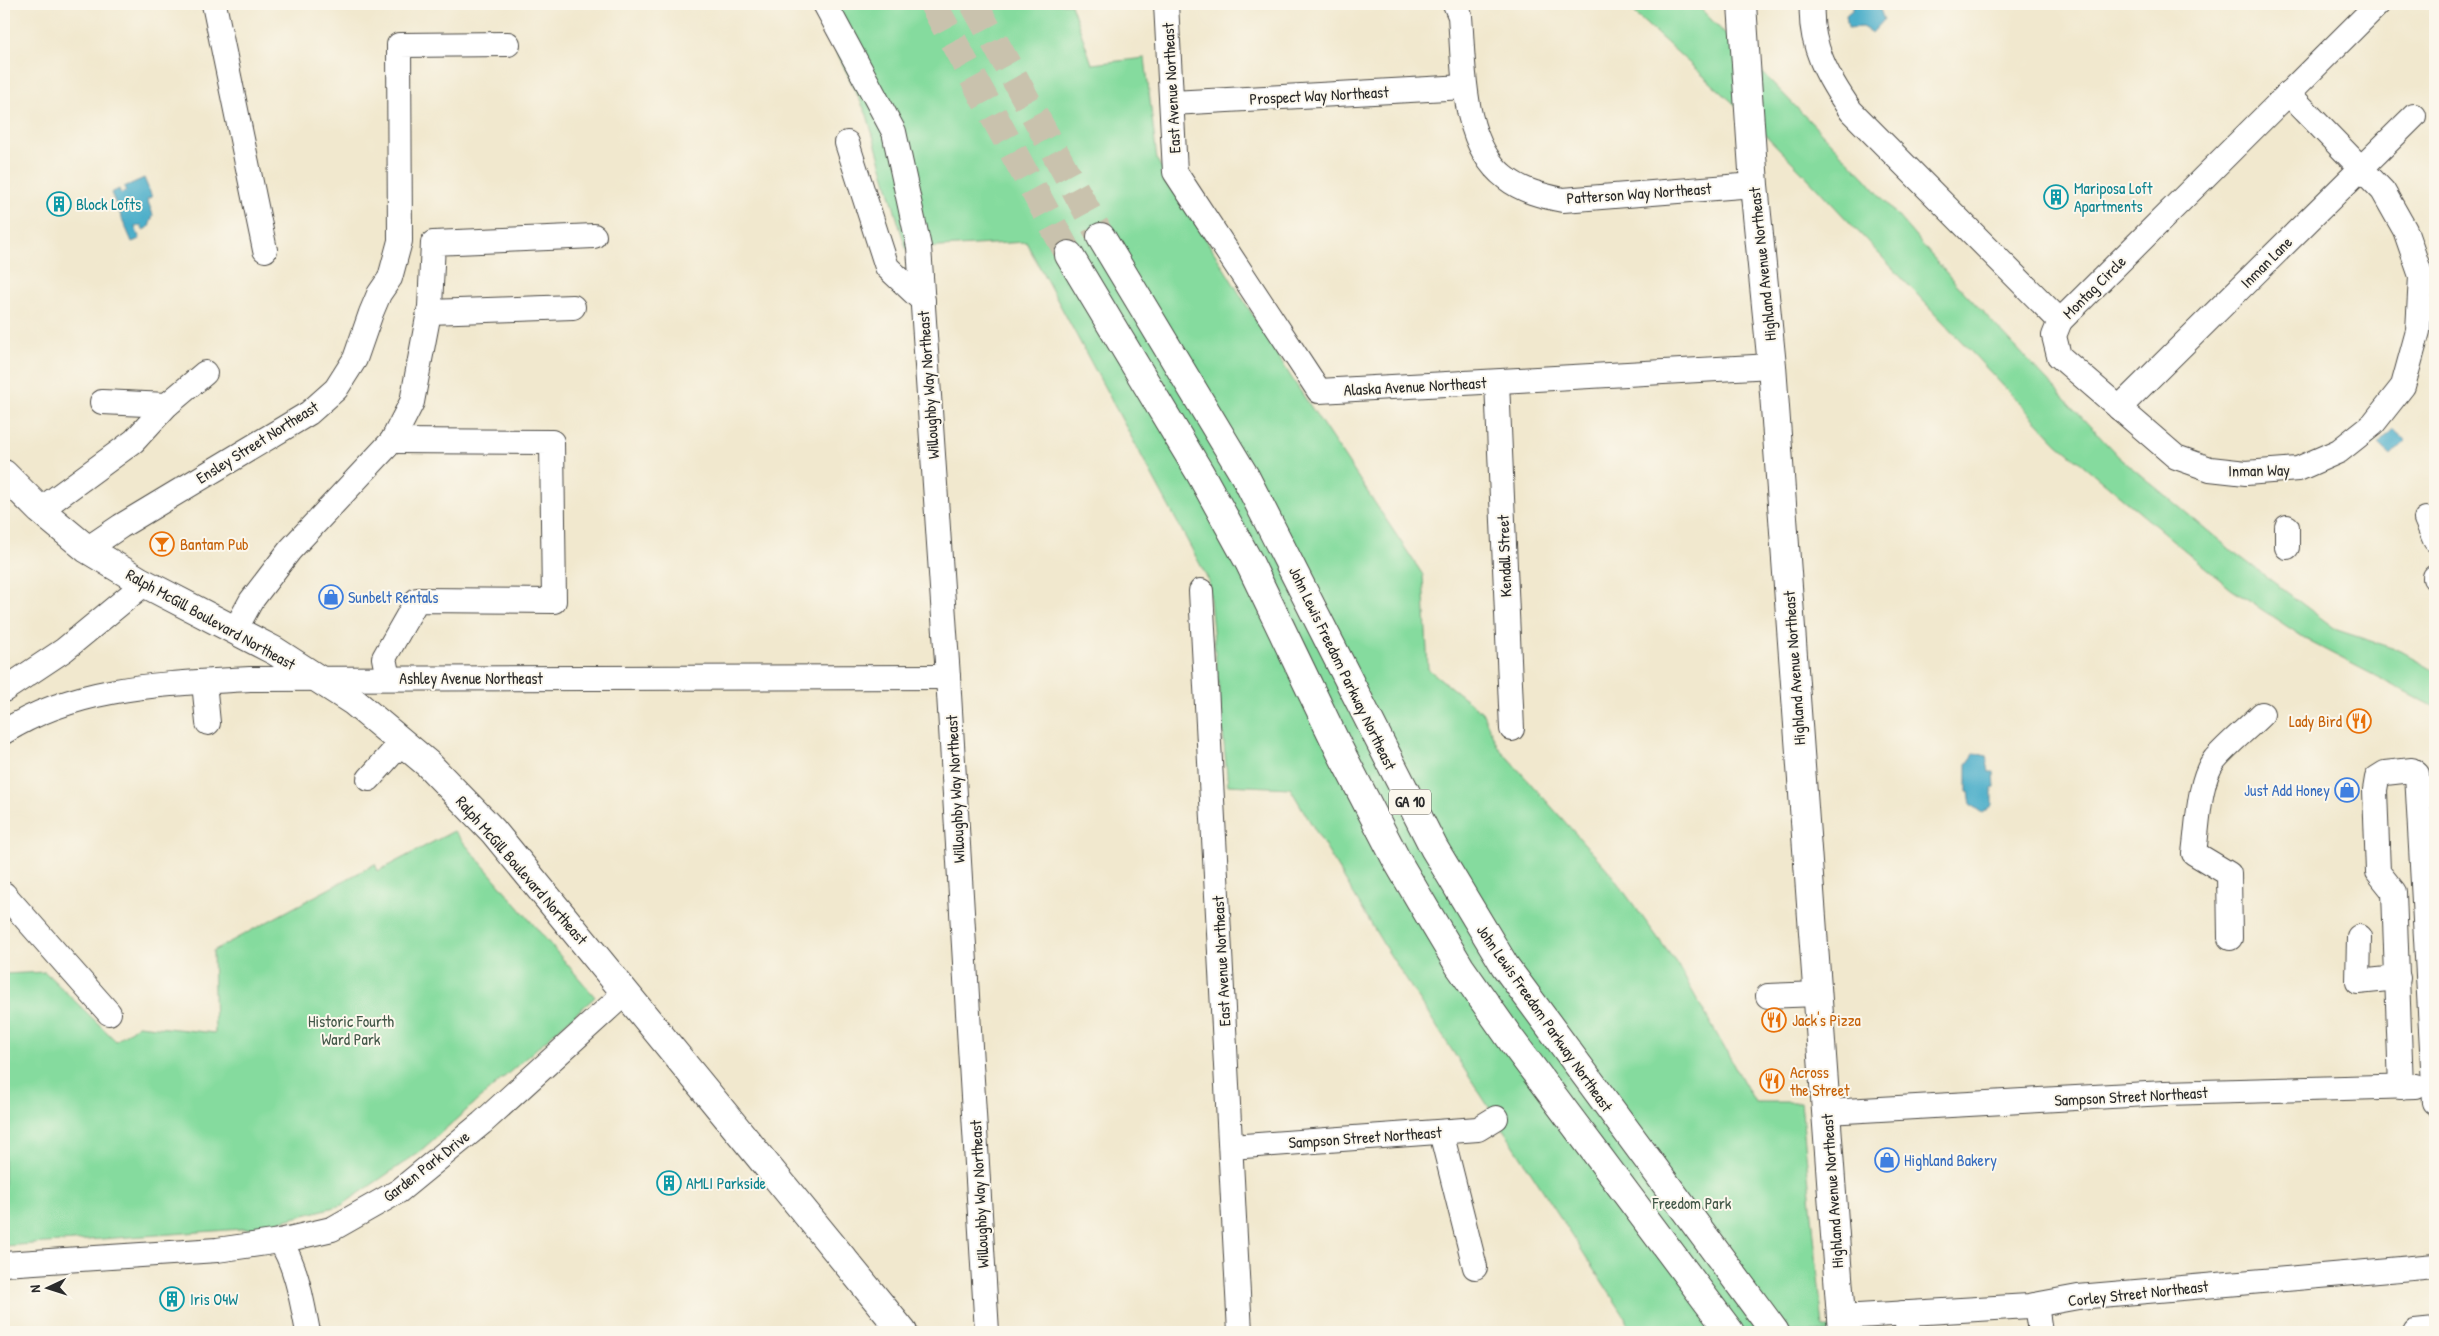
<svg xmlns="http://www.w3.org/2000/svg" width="2439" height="1336" viewBox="0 0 2439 1336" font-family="'Patrick Hand',sans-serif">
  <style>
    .green { fill: #85db9e; stroke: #588364 }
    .water { fill: #49adc9; stroke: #3a6c7a }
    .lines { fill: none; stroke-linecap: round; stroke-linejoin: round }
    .highway-tunnel { stroke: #c9c2ad; stroke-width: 28; stroke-dasharray: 28 14; stroke-linecap: butt }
    .minor-casing { stroke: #494743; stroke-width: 26 }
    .major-casing { stroke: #494743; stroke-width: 30 }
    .highway-casing { stroke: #494743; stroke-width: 30 }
    .minor { stroke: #fff; stroke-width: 24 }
    .major { stroke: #fff; stroke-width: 28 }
    .highway { stroke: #fff; stroke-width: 28 }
    .labels { text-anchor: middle; stroke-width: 4; stroke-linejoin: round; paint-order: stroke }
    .shield { fill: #fbf7ec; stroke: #696865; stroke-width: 1 }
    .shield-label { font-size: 15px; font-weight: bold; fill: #2b2b2b }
    .street-label { font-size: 16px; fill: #2b2b2b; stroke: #fbf7ec }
    .culture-label { font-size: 16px; fill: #0d838f; stroke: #fbf7ec; text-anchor: start }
    .food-label { font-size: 16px; fill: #c56008; stroke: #fbf7ec; text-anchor: start }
    .shop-label { font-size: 16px; fill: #366cbe; stroke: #fbf7ec; text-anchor: start }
    .park-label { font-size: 16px; fill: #425748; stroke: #fbf7ec }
  </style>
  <rect width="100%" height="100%" fill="#fbf7ec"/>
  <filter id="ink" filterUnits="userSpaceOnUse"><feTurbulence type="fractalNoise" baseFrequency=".02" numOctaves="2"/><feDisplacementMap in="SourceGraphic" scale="10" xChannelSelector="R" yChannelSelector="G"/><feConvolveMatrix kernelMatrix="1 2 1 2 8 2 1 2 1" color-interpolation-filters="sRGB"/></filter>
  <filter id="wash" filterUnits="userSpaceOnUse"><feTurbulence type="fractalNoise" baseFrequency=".0096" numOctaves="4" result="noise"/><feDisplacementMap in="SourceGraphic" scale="20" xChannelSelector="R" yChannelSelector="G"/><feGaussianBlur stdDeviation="1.12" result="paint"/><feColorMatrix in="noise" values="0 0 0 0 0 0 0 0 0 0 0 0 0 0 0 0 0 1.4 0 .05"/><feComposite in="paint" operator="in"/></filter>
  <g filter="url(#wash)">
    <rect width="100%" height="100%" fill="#f1e8ce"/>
    <g class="green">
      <path d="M814 4H1071L1092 64 1145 58 1157 160 1291 377 1423 575 1428 669 1482 712 1498 747 1608 870 1677 964 1755 1102H1801L1823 1328 1886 1332H1629L1625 1317 1385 947 1290 788 1228 785 1208 579 1026 242 906 249 867 115Z"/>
      <path d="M1624 4H1696L1865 178 1950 277 2119 457 2231 550 2337 630 2401 651 2435 670V707L2312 643 2231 589 2057 443 1803 173 1741 110Z"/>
      <path d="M454 831 595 997 418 1153 342 1205 255 1228 4 1246V974L45 972 116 1041 138 1025 215 1033 213 951 375 864 378 871Z"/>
    </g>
    <g class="water">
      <path d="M1853 4H1878L1884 20 1872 33 1862 27 1848 28 1846 15 1852 10Z"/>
      <path d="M144 178 152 197 147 199 153 215 149 227 143 230 141 225 135 227 140 239 132 242 111 193 119 189 121 194 126 191 124 187Z"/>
      <path d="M2393 429 2406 441 2391 456 2378 444Z"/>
      <path d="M1975 753 1986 756 1989 772H1994L1995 788 1992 789V805L1982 813 1971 805 1969 792H1967V764Z"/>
    </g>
  </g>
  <g filter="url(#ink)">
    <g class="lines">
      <g class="highway-tunnel">
        <path d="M933 4 1069 255"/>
        <path d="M974 4 1101 237"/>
      </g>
      <g class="minor-casing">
        <g id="minor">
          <path d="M214 4 265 250"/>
          <path d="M825 4 894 132 919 247 948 677 987 1332"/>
          <path d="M1166 4 1175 172 1319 391 1772 366"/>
          <path d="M1455 4 1460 16C1464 67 1461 144 1506 178 1522 191 1543 196 1563 200L1754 185"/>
          <path d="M1812 4C1809 45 1828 78 1851 111L2060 321 2378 4"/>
          <path d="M1172 103 1465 87"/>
          <path d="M847 143 887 267 923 301"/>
          <path d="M429 312 573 307"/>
          <path d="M2060 321 2054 336 2059 356 2176 457 2210 469 2246 473 2298 469 2339 451 2373 424 2403 386 2418 331 2421 276 2405 230 2383 191 2288 93"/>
          <path d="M1497 382 1512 729"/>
          <path d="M102 402 167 405"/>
          <path d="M2119 408 2414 116"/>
          <path d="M40 510 134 441 167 405 205 373"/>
          <path d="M2426 519 2435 540"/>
          <path d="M2287 547V527"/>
          <path d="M87 549 121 526 309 413 336 389 355 359 371 313 379 294 390 278 400 241 399 45 508 44"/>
          <path d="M2435 578V577"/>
          <path d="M1201 591 1240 1332"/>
          <path d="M235 630 251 601 290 550 392 441 412 402 430 307 433 243 594 236"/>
          <path d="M388 678 384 658 417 600 554 601 552 442 392 441"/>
          <path d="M204 682 208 723"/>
          <path d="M4 690 64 650 144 584"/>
          <path d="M4 732C77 685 167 684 250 679L948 677"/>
          <path d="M369 779 402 742"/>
          <path d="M4 894 109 1013"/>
          <path d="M2359 937 2358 982 2398 978"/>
          <path d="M2230 938 2229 874 2194 853C2198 827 2198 780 2215 759 2229 743 2247 729 2262 714"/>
          <path d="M1768 996 1818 994"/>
          <path d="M2401 1087 2394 892 2378 872 2375 790 2377 778 2385 773 2412 770 2417 774 2435 1103"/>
          <path d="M1827 1112 2165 1093 2416 1086"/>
          <path d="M1441 1132 1475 1267"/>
          <path d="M1231 1147 1478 1129 1496 1118"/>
          <path d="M280 1241C297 1267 302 1302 308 1332"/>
          <path d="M4 1264 217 1250 280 1241 332 1229 399 1191 482 1123 625 993"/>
          <path d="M2036 1305 2040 1332"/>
          <path d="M1903 1313 1910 1332"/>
          <path d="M1841 1317 2029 1306 2078 1297 2435 1266"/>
          <path d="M2415 1332 2435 1330"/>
        </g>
      </g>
      <g class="major-casing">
        <g id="major">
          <path d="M1742 4 1754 185 1772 366 1842 1332"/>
          <path d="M4 474 40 510 87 549 140 581 275 651 354 702 428 764 493 831 903 1332"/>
        </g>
      </g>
      <g class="highway-casing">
        <g id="highway">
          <path d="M1101 237 1246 478 1434 848 1505 966 1775 1332"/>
          <path d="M1069 255 1200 473 1249 562 1340 751 1396 859 1430 917 1460 967 1512 1041 1730 1332"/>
        </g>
      </g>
      <use href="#minor" class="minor"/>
      <use href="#major" class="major"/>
      <use href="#highway" class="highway"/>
    </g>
  </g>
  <defs>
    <g id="building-ring" transform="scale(1.25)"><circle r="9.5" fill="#fbf7ec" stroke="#0f9aa8" stroke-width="1.5"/><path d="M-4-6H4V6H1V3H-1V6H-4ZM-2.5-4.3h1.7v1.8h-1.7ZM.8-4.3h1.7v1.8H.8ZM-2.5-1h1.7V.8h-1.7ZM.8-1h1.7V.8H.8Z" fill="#0f9aa8"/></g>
    <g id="bar-ring" transform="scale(1.25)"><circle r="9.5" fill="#fbf7ec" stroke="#e8710a" stroke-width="1.5"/><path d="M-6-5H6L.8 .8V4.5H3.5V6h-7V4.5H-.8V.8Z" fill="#e8710a"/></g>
    <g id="shop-ring" transform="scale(1.25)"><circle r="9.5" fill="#fbf7ec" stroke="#3f7fe0" stroke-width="1.5"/><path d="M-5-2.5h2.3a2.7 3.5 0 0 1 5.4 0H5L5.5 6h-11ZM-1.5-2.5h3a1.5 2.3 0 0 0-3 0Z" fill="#3f7fe0"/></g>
    <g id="restaurant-ring" transform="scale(1.25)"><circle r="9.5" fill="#fbf7ec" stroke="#e8710a" stroke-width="1.5"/><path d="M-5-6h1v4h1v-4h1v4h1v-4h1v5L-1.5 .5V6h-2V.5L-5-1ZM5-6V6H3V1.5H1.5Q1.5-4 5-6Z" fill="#e8710a"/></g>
  </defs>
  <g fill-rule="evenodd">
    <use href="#building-ring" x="2056" y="197"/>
    <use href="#building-ring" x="59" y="204"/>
    <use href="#bar-ring" x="162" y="544"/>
    <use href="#shop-ring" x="331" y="597"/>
    <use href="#restaurant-ring" x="2359" y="721"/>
    <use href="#shop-ring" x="2347" y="790"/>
    <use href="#restaurant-ring" x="1774" y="1020"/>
    <use href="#restaurant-ring" x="1772" y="1081"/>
    <use href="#shop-ring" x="1887" y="1160"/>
    <use href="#building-ring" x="669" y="1183"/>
    <use href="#building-ring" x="172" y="1299"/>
  </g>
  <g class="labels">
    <rect class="shield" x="1389" y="789.5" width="42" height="25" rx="4"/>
    <g class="shield-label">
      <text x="1410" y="807">GA 10</text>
    </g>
    <g class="street-label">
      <text transform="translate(1171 88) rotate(-93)" y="6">East Avenue Northeast</text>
      <text transform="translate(1319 95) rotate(-3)" y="6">Prospect Way Northeast</text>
      <text transform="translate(1639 193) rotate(-4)" y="6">Patterson Way Northeast</text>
      <text transform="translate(2266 262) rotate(-45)" y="6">Inman Lane</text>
      <text transform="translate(1762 264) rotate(-96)" y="6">Highland Avenue Northeast</text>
      <text transform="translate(2094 287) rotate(-45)" y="6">Montag Circle</text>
      <text transform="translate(928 385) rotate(-94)" y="6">Willoughby Way Northeast</text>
      <text transform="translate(1415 386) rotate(-3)" y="6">Alaska Avenue Northeast</text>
      <text transform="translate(257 442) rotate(-32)" y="6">Ensley Street Northeast</text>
      <text transform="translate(2259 470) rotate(-1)" y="6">Inman Way</text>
      <text transform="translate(1504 556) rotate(-92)" y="6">Kendall Street</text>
      <text transform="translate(211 619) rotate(29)" y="6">Ralph McGill Boulevard Northeast</text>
      <text transform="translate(1343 668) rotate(64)" y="6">John Lewis Freedom Parkway Northeast</text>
      <text transform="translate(1794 668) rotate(-94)" y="6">Highland Avenue Northeast</text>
      <text x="471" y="684">Ashley Avenue Northeast</text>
      <text transform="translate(955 789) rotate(-93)" y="6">Willoughby Way Northeast</text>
      <text transform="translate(522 870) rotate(49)" y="6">Ralph McGill Boulevard Northeast</text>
      <text transform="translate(1221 961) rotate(-93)" y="6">East Avenue Northeast</text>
      <text transform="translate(1545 1018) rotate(55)" y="6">John Lewis Freedom Parkway Northeast</text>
      <text transform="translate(2131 1096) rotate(-3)" y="6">Sampson Street Northeast</text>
      <text transform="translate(1365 1137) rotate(-4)" y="6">Sampson Street Northeast</text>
      <text transform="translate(426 1166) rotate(-38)" y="6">Garden Park Drive</text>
      <text transform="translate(1832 1191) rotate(-94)" y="6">Highland Avenue Northeast</text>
      <text transform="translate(979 1194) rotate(-93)" y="6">Willoughby Way Northeast</text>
      <text transform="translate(2138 1293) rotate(-6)" y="6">Corley Street Northeast</text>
    </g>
    <g class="culture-label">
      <text x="2074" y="194">Mariposa Loft<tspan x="2074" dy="18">Apartments</tspan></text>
      <text x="76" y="210">Block Lofts</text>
      <text x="686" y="1189">AMLI Parkside</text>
      <text x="190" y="1305">Iris O4W</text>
    </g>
    <g class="food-label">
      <text x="180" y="550">Bantam Pub</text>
      <text x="2342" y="727" text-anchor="end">Lady Bird</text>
      <text x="1792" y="1026">Jack's Pizza</text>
      <text x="1790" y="1078">Across<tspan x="1790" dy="18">the Street</tspan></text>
    </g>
    <g class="shop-label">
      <text x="348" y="603">Sunbelt Rentals</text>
      <text x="2330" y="796" text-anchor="end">Just Add Honey</text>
      <text x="1904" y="1166">Highland Bakery</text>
    </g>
    <g class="park-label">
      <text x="351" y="1027">Historic Fourth<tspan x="351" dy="18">Ward Park</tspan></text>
      <text x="1692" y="1209">Freedom Park</text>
    </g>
  </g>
  <rect width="2439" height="1336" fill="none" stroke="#fbf7ec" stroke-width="20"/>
  <g transform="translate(48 1288) rotate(266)" stroke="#fbf7ec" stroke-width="4" paint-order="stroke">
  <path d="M0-4L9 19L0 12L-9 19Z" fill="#2b2b2b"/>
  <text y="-8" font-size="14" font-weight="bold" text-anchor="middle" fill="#2b2b2b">N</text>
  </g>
</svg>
